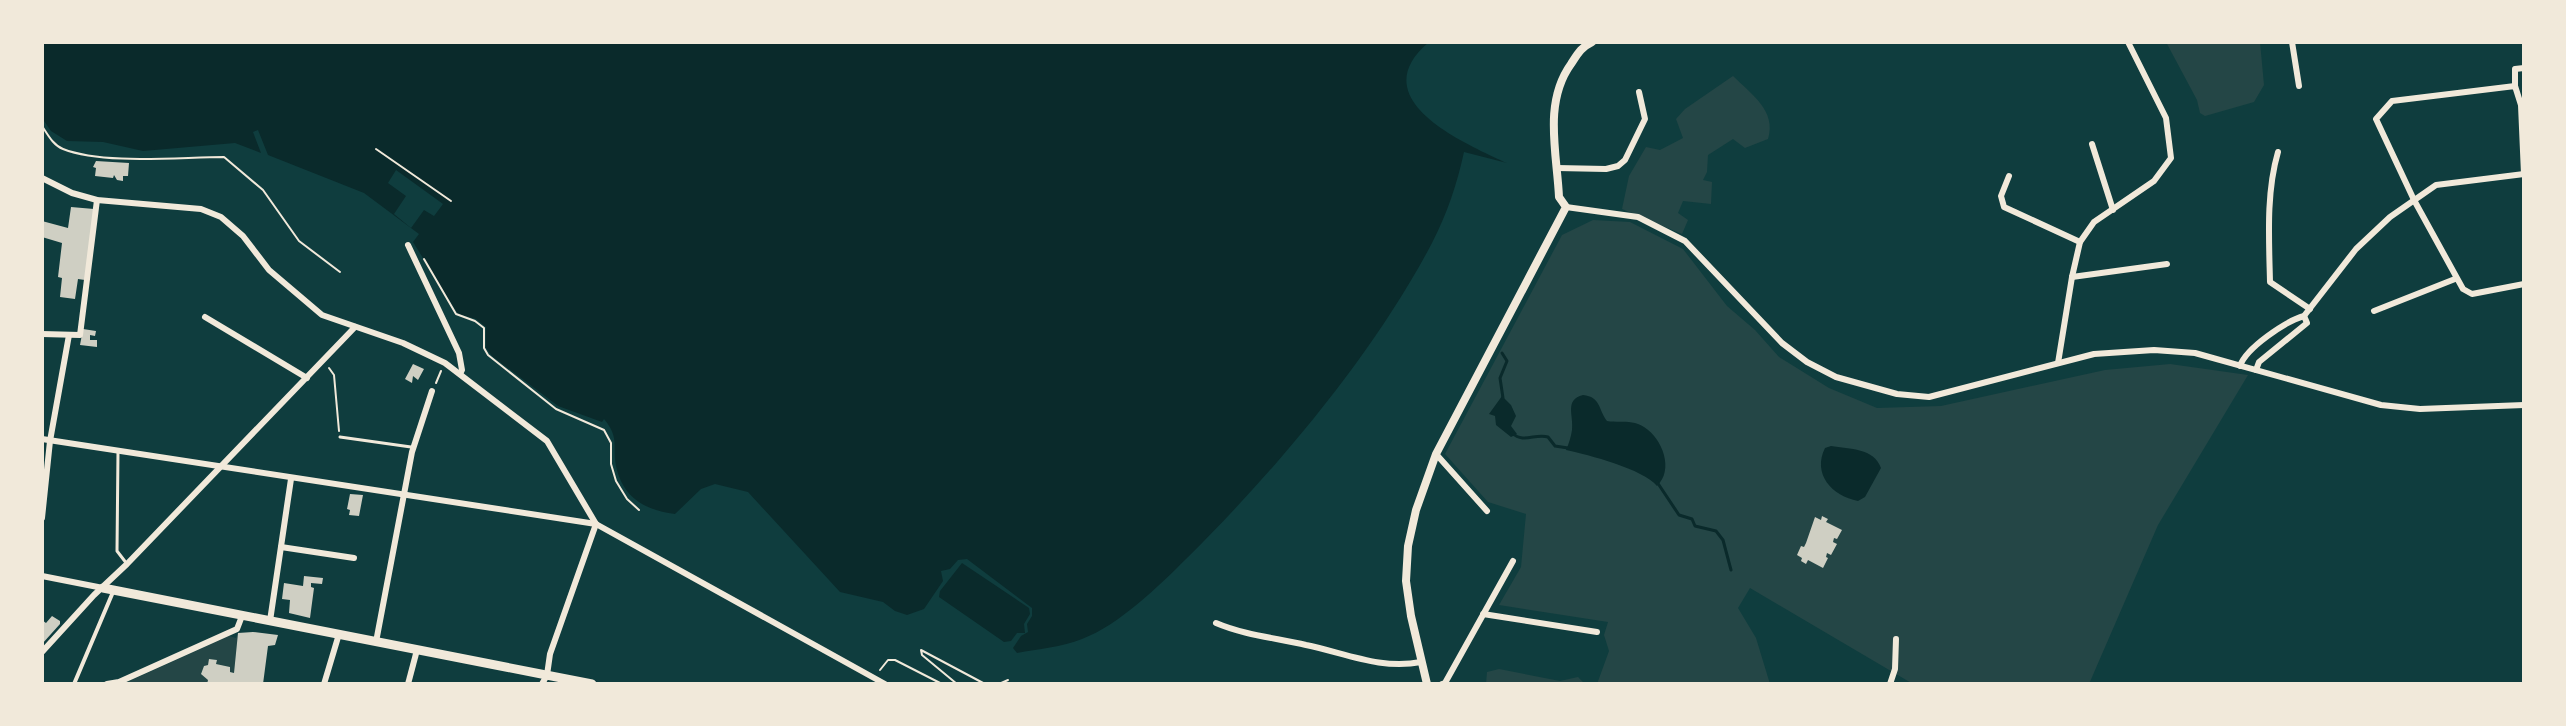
<svg xmlns="http://www.w3.org/2000/svg" width="2566" height="726" viewBox="0 0 2566 726" font-family="Figtree,sans-serif">
  <style>
    .green { fill: #244646 }
    .water { fill: #0a2a2b }
    .pier { fill: #0f3d3e }
    .lines { fill: none; stroke-linecap: round; stroke-linejoin: round }
    .stream { stroke: #0a2a2b; stroke-width: 3 }
    .building { fill: #cfcfc3 }
    .path { stroke: #f1e9da; stroke-width: 2 }
    .service { stroke: #f1e9da; stroke-width: 3 }
    .pedestrian { stroke: #f1e9da; stroke-width: 4 }
    .minor { stroke: #f1e9da; stroke-width: 6 }
    .secondary { stroke: #f1e9da; stroke-width: 8 }
    .primary { stroke: #f1e9da; stroke-width: 9 }
  </style>
  <rect width="100%" height="100%" fill="#0f3d3e"/>
  <g class="green">
    <path d="M2166 42H2260L2264 85 2254 102 2205 116 2200 113 2197 100Z"/>
    <path d="M1733 76C1751 94 1777 111 1768 139L1745 148 1733 139 1708 155 1707 172 1703 180 1712 182 1711 204 1683 201 1678 213 1688 220 1682 234 1622 209 1629 176 1646 147 1660 150 1683 138 1676 119 1685 109Z"/>
    <path d="M1593 220 1630 222 1683 249 1727 306 1755 330 1779 357 1829 388 1877 408 1941 406 2105 370 2170 364 2248 375 2158 525 2089 684H1913L1750 588 1738 608 1756 638 1770 684H1597L1609 651 1604 635 1608 622 1499 605 1521 567 1526 514 1488 502 1445 454 1562 235Z"/>
    <path d="M238 633 234 673 230 672V667L216 664 217 660 210 659 208 665 204 666 201 673 208 680 207 684H123L229 636 236 638Z"/>
    <path d="M1499 669 1560 681 1578 677 1585 684H1486L1487 672Z"/>
  </g>
  <g class="water">
    <path d="M42 42H1429C1361 99 1464 143 1507 163L1464 152C1457 184 1447 214 1432 243 1373 355 1277 469 1187 558 1159 586 1119 625 1082 639 1062 647 1038 649 1017 653L1013 648 1021 636 1028 632 1027 624 1032 616V608L967 559 958 560 950 569 941 571 943 581 924 609 907 615 895 611 883 602 840 592 748 492 715 484 701 489 675 514C645 510 623 498 616 466 612 446 620 438 604 419L602 422 558 406 492 356 486 348V327L476 319 458 314 413 242 419 234 364 193 268 155 258 130 253 132 261 153 235 143 143 151 103 142 67 141 51 131 42 118Z"/>
    <path d="M1583 395C1601 397 1598 409 1607 421 1620 423 1632 419 1644 427 1663 439 1674 470 1657 486 1643 469 1589 455 1566 450 1569 443 1571 437 1572 430 1574 415 1564 400 1583 395Z"/>
    <path d="M1502 396 1511 405 1516 416 1511 426 1517 434 1511 437 1496 425 1495 416 1489 414Z"/>
    <path d="M1831 446C1850 449 1874 448 1881 468L1865 497 1858 501C1832 496 1812 474 1825 448Z"/>
    <path d="M962 563 1029 608 1030 614 1024 624 1025 633H1017L1011 641 1004 642 939 597 940 591Z"/>
  </g>
  <path class="pier" d="M396 170 443 204 434 216 424 210 411 228 394 214 406 196 388 183Z"/>
  <g class="lines">
    <g class="stream">
      <path d="M1502 353 1507 361 1500 378 1503 398"/>
      <path d="M1512 433C1524 444 1535 433 1548 437L1555 446 1568 448"/>
      <path d="M1657 482 1679 515 1692 519 1695 526 1716 531 1723 540 1731 570"/>
    </g>
  </g>
  <g class="building">
    <path d="M96 161 129 163 128 176H123V181L117 180 114 175 113 178 95 176 96 168 93 167Z"/>
    <path d="M71 207 94 209 85 280 78 279 75 299 60 297 62 278 58 277 62 243 42 237V221L68 228Z"/>
    <path d="M83 329 96 331 95 336 90 335V340H97V347L80 345Z"/>
    <path d="M413 364 424 369 418 380 413 376 412 383 405 379Z"/>
    <path d="M350 494 363 495 359 516 349 515 350 510 347 509Z"/>
    <path d="M1822 516 1828 519 1826 522 1842 530 1837 539 1834 538 1833 542 1837 544 1831 555 1827 553 1826 557 1828 558 1823 568 1808 560 1806 564 1801 561 1802 558 1797 555 1801 546 1804 547 1806 543 1815 517 1821 520Z"/>
    <path d="M304 576 323 578 322 584 311 583V587L314 588 310 618 289 613 290 600 282 599 284 583 303 586Z"/>
    <path d="M52 616 60 621V624L42 644V620L46 623Z"/>
    <path d="M253 632 278 635 275 645 268 646 263 684H207L208 680 201 674 204 666 208 665 209 659 217 660 216 664 230 667V672L234 673 238 633Z"/>
  </g>
  <g class="lines">
    <g class="path">
      <path d="M42 126C48 135 53 145 63 149 104 165 179 157 224 157L263 190 299 241 340 272"/>
      <path d="M376 149 451 201"/>
      <path d="M424 259 456 314 475 321 484 328V348L488 355 556 409 604 430 611 443V464L616 481 627 499 639 510"/>
      <path d="M329 368 334 375 339 431"/>
      <path d="M436 383 441 371"/>
      <path d="M880 670 888 660H895L942 684"/>
      <path d="M957 684 922 655 921 650 985 684"/>
      <path d="M999 684 1008 680"/>
    </g>
    <g class="service">
      <path d="M340 437 411 447"/>
      <path d="M118 452 117 551 127 564"/>
    </g>
    <path class="pedestrian" d="M74 684 113 592"/>
    <g class="minor">
      <path d="M2292 42 2299 86"/>
      <path d="M2515 86V69L2524 68"/>
      <path d="M2092 144 2113 210"/>
      <path d="M2278 152C2266 193 2269 239 2270 282L2310 309"/>
      <path d="M1557 168 1606 169 1618 166 1625 160 1645 119 1639 92"/>
      <path d="M2524 174 2521 105 2515 86 2392 101 2376 119 2414 200 2463 289 2472 294 2524 284"/>
      <path d="M2009 176 2001 196 2004 207 2080 242"/>
      <path d="M42 178 72 193 97 200 201 209 221 217 243 236 269 270 322 315 403 343 445 363 547 441 596 524"/>
      <path d="M1566 207 1638 217 1685 241 1782 343 1807 362 1836 377 1897 394 1929 397 2094 354 2154 350 2195 353 2381 405 2420 409 2524 405"/>
      <path d="M408 245 459 353 462 370 460 374"/>
      <path d="M2072 277 2167 264"/>
      <path d="M2374 311 2455 279"/>
      <path d="M205 317 307 378"/>
      <path d="M42 334 80 335 97 200"/>
      <path d="M2058 363 2072 277 2080 242 2094 222 2154 181 2171 158 2166 118 2128 42"/>
      <path d="M2240 366C2246 348 2286 321 2304 316L2356 249 2390 217 2436 185 2524 174"/>
      <path d="M2256 370 2259 362 2307 323 2304 316"/>
      <path d="M42 439 596 524 885 684"/>
      <path d="M1436 454 1487 511"/>
      <path d="M42 518 50 441 69 335"/>
      <path d="M281 547 354 558"/>
      <path d="M42 576 103 588"/>
      <path d="M1483 614 1597 632"/>
      <path d="M270 621 291 479"/>
      <path d="M1216 623C1244 635 1276 638 1306 645 1345 653 1381 670 1421 662"/>
      <path d="M376 642 412 452 432 391"/>
      <path d="M42 652 94 595 127 564 355 327"/>
      <path d="M107 684 119 682 237 629 242 616"/>
      <path d="M324 684 339 634"/>
      <path d="M408 684 417 650"/>
      <path d="M542 684 547 675 550 654 596 524"/>
      <path d="M1442 684 1445 683 1513 561"/>
      <path d="M1890 684 1895 669 1896 639"/>
    </g>
    <path class="secondary" d="M1427 684 1411 616 1406 581 1408 546 1416 510 1436 454 1566 207 1559 197C1557 153 1543 103 1571 64 1577 55 1581 47 1592 42"/>
    <path class="primary" d="M103 588 592 684"/>
  </g>
  <rect width="2566" height="726" fill="none" stroke="#f1e9da" stroke-width="88"/>
</svg>
